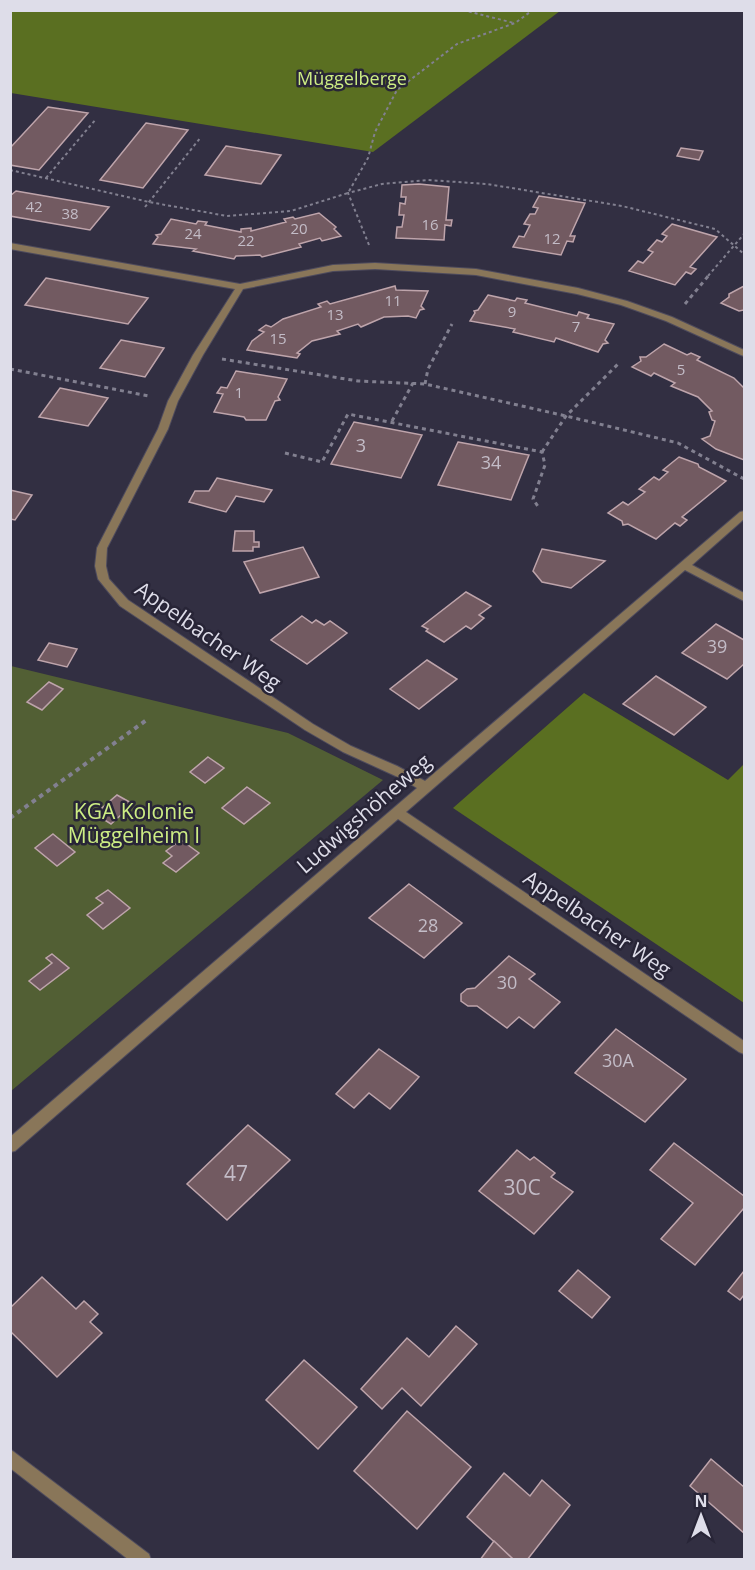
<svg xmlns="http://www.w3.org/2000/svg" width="755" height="1570" viewBox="0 0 755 1570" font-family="'Open Sans',sans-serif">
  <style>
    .green { fill: #525f34 }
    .forest { fill: #5a6f21 }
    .building { fill: #725a61; stroke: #bea4ab; stroke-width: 1.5 }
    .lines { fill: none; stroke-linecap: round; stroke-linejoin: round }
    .street-casing { stroke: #4e4b5d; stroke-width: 2 }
    .path-far2 { stroke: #828090; stroke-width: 2; stroke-dasharray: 3 3; stroke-linecap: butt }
    .path-far1 { stroke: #828090; stroke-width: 3; stroke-dasharray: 4 4; stroke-linecap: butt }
    .path { stroke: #828090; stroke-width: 4; stroke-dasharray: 4.5 4.5; stroke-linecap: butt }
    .street { fill: #897659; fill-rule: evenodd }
    .labels { text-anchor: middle; stroke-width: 5; stroke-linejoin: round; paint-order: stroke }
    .far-number-label { font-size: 15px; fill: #c3bcc7 }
    .far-park-label { font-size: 18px; fill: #cded84; stroke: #282537 }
    .number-label { font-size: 18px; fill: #c3bcc7 }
    .street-label { font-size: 21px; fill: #dedde9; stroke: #282537 }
    .park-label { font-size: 21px; fill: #cded84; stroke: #282537 }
    .near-number-label { font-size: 21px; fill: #c3bcc7 }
  </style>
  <rect width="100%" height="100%" fill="#322f42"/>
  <path class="green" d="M11 666 288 733 383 780 11 1091Z"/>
  <g class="forest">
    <path d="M10 11 11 10 560 11 373 152 11 93Z"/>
    <path d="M584 693 728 780 744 764V1003L453 808Z"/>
  </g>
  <g class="building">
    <path d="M48 107 88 113 39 170 10 165V148Z"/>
    <path d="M146 123 188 130 143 188 100 180Z"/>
    <path d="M226 146 281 155 261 184 205 175Z"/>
    <path d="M681 148 703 151 699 160 677 156Z"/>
    <path d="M419 184 449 187 446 220H452L451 226 445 225 444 240 396 238 397 227H402L404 215H399L400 203 405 204 406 197H401L402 185Z"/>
    <path d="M16 191 109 207 90 230 10 216V196Z"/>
    <path d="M539 196 585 203 570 236H575L573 242 567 241 561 255 513 247 519 236 524 237 530 225 524 224 530 214H535L538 208 533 207Z"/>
    <path d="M319 213 336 227 334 229 341 236 322 241 320 238 299 244 301 247 262 257 260 255 236 256 234 259 193 251 196 249 153 244 158 237 156 235 161 234 171 219 196 224 198 221 207 222 205 225 241 232V229L251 228V231L286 222 284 219 293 217 295 219Z"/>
    <path d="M672 224 717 237 690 267 696 269 691 274 686 272 675 285 629 271 638 261 643 263 653 252 648 250 657 240 662 242 667 236 662 234Z"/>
    <path d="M46 278 148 298 128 324 25 305Z"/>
    <path d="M395 286 396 290 428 291 421 306 424 309 420 310 416 318 408 316 384 317 361 327 358 324 337 331 340 334 312 341 297 353 300 354 297 358 247 350 252 341 264 332 259 330 266 325 271 327 283 319 321 307 318 304 327 301 330 304Z"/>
    <path d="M744 286V310L739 311 721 303 729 297V294Z"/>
    <path d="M488 295 515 301 517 298 527 300 525 303 577 316 579 312 589 315 587 318 614 324 605 340 608 343 603 344 598 352 556 338 554 342 513 332 515 329 470 321 475 313 474 311 478 310Z"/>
    <path d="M121 340 164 348 145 377 100 368Z"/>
    <path d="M664 344 687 355 691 353 700 357 697 360 734 378 744 388V460L716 449 702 439 710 436 715 421 712 420 709 412 712 411 698 397 671 386 675 383 654 373 651 376 632 367 641 361 640 357H646Z"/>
    <path d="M236 371 287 379 278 397 280 400 275 401 266 420H246L244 417 214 412 223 394 217 393 221 387 227 388Z"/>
    <path d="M60 388 108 398 88 426 39 417Z"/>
    <path d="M354 422 422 435 401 478 331 464Z"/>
    <path d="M458 442 529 455 511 500 438 485Z"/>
    <path d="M679 457 698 464 699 467 726 481 682 517 687 520 680 526 675 523 656 539 628 524 623 525 622 521 608 513 623 502 628 505 645 492 639 489 654 477 659 480 668 472 663 470Z"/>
    <path d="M217 478 272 490 264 502 236 496 226 512 189 502 195 491H209Z"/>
    <path d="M10 490 32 495 15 520 10 519Z"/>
    <path d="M235 531H254V542H259V547H253V551H233Z"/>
    <path d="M303 547 319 577 260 593 244 562Z"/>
    <path d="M542 549 605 561 571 588 542 582 533 571Z"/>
    <path d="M466 592 491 606 479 615 484 618 471 629 466 626 444 642 426 631 428 629 422 626Z"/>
    <path d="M302 616 312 623 316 620 324 625 330 621 347 633 307 664 271 640Z"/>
    <path d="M716 624 744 640V664L727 679 682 653Z"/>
    <path d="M49 643 77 649 67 667 38 660Z"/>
    <path d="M427 660 457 679 419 709 390 689Z"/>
    <path d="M656 676 706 707 674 735 623 704Z"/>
    <path d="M49 682 63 689 42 710 27 702Z"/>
    <path d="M208 757 224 768 205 783 190 772Z"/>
    <path d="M247 787 270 803 244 824 222 808Z"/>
    <path d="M117 795 133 804 111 824 95 814Z"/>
    <path d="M53 834 75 852 57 866 35 848Z"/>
    <path d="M181 840 199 853 176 872 163 863 172 856 166 851Z"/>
    <path d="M409 884 462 923 424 958 369 918Z"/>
    <path d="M108 890 130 908 103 929 87 915 103 903 96 898Z"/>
    <path d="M52 954 69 968 40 990 29 981 52 963 46 958Z"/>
    <path d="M509 956 535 974 529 979 560 1002 534 1028 519 1017 507 1028 477 1006H468L461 1001V994L467 989 475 988Z"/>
    <path d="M616 1029 686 1079 645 1122 575 1073Z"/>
    <path d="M379 1049 419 1077 390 1109 369 1093 354 1108 336 1094Z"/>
    <path d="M248 1125 290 1160 227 1220 187 1184Z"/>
    <path d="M674 1143 744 1196V1208L695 1265 661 1239 693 1203 650 1170Z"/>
    <path d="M517 1150 530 1160 534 1157 555 1173 551 1177 573 1192 534 1234 479 1191Z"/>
    <path d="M578 1270 610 1297 592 1318 559 1291Z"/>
    <path d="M744 1271V1295L740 1300 728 1291Z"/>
    <path d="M42 1277 76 1309 84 1301 98 1314 90 1322 102 1333 57 1377 10 1331V1308Z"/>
    <path d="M456 1326 477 1344 421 1406 402 1388 382 1409 361 1389 407 1338 429 1357Z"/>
    <path d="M304 1360 357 1407 318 1449 266 1400Z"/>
    <path d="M407 1411 471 1467 417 1529 354 1471Z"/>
    <path d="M711 1459 744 1487V1533L690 1486Z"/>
    <path d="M504 1473 530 1496 542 1480 570 1505 527 1560H514L467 1517Z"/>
    <path d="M494 1541 514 1560H480Z"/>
  </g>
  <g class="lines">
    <g class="street-casing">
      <g id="street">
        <path d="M10 243 240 284 333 265 375 263 476 269 578 288 627 301 672 317 744 350V356L741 355 666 321 621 305 577 294 476 275 375 269 333 271 243 289 203 355 178 401 168 429 107 548 106 566 109 579 128 600 313 724 351 746 397 766 425 781 740 512 744 511V519L692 565 744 593V601L685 570 406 812 744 1041V1054L739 1052 398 819 15 1151 10 1152V1137L417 788 400 778 343 752 305 730 120 606 98 579 95 566 97 548 158 429 168 401 193 355 235 289 10 249Z"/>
        <path d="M10 1449 149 1554 151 1560H129L10 1468Z"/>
      </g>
    </g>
    <g class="path-far2">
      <path d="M463 10 514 23"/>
      <path d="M10 170 149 202 227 216 291 211 348 193 368 158 375 132 397 90 457 44 515 23 533 10"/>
      <path d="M46 178 96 119"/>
      <path d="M145 207 201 137"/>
      <path d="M369 245 348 193 382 184 428 180 487 184 622 206 715 229 744 254"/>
      <path d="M708 276 744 234"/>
    </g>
    <g class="path-far1">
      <path d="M685 304 709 275"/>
      <path d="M222 359 358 381 425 384 566 416 678 443 744 479"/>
      <path d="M10 369 149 396"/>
      <path d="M425 384 428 369 452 324"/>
      <path d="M392 421 413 383"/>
      <path d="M542 452 566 416 620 362"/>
      <path d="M285 453 322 462 348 414 542 452 545 465 533 499 539 508"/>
    </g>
    <path class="path" d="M10 818 148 719"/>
    <use href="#street" class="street"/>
  </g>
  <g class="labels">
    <g class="far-number-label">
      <text x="34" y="212">42</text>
      <text x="70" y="219">38</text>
      <text x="430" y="230">16</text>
      <text x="299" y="234">20</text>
      <text x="193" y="239">24</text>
      <text x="552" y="244">12</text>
      <text x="246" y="246">22</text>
      <text x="393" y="306">11</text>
      <text x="512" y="317">9</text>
      <text x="335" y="320">13</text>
      <text x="576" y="332">7</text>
      <text x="278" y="344">15</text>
      <text x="681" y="375">5</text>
      <text x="239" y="398">1</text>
    </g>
    <g class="far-park-label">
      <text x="352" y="85">Müggelberge</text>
    </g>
    <g class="number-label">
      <text x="361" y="452">3</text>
      <text x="491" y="469">34</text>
      <text x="717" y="653">39</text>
      <text x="428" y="932">28</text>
      <text x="507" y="989">30</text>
      <text x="618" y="1067">30A</text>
    </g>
    <g class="street-label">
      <text transform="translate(208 636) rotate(35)" y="7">Appelbacher Weg</text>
      <text transform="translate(364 814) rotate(-41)" y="7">Ludwigshöheweg</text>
      <text transform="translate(597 924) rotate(34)" y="7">Appelbacher Weg</text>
    </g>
    <g class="park-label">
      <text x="134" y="819">KGA Kolonie<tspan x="134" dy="24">Müggelheim I</tspan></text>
    </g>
    <g class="near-number-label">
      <text x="236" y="1181">47</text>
      <text x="522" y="1195">30C</text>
    </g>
  </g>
  <rect width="755" height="1570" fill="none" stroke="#dedde9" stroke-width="24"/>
  <g transform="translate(701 1516)" stroke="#282537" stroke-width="4.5" paint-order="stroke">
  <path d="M0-4.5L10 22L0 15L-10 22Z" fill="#dedde9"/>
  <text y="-9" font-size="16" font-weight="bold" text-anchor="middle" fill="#dedde9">N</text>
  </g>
</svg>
